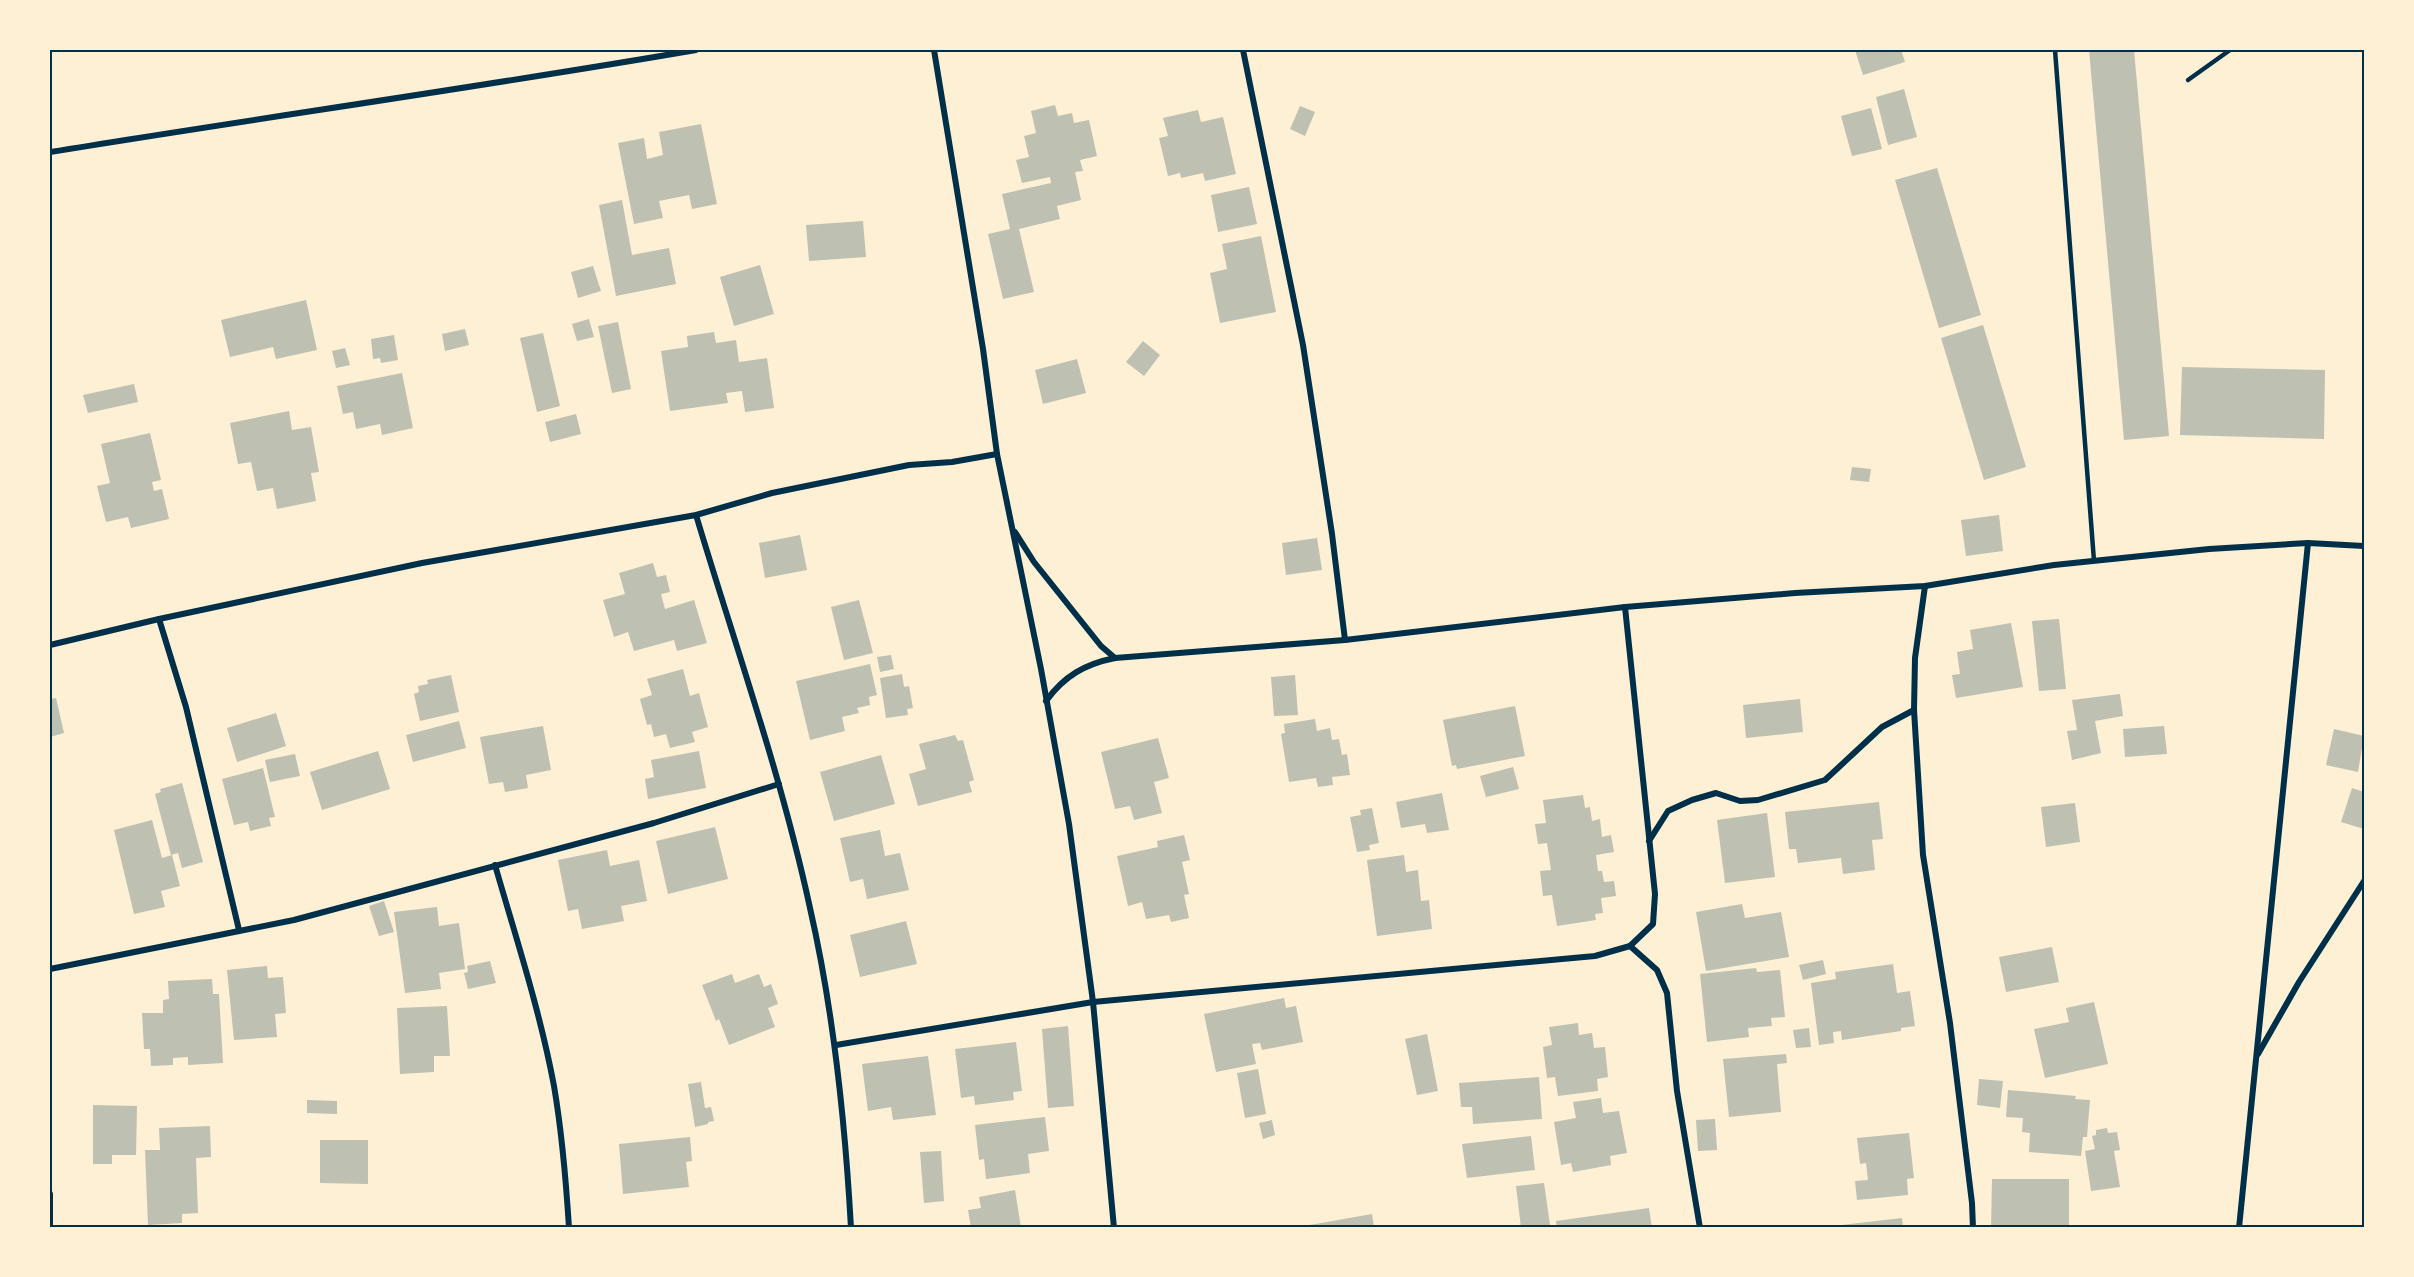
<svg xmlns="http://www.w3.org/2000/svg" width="2414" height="1277" viewBox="0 0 2414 1277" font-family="Montserrat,sans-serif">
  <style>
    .building { fill: #bec0b2 }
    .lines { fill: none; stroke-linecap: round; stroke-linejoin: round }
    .service { stroke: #003049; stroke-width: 4.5 }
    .minor { stroke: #003049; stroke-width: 6 }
    .neatline { fill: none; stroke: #003049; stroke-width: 2 }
  </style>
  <rect width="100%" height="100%" fill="#fdf0d5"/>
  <g class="building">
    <path d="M1855 50H1901L1905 62 1863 75Z"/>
    <path d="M2089 50H2134L2169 436 2124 440Z"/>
    <path d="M1904 89 1917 137 1888 145 1876 97Z"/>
    <path d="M1055 105 1058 116 1072 113 1074 123 1089 120 1097 156 1080 160 1083 171 1075 172 1081 200 1057 206 1060 219 1019 229 1034 292 1003 299 988 234 1010 229 1002 194 1051 183 1050 177 1022 183 1016 160 1029 157 1024 136 1036 133 1031 111Z"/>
    <path d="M1300 106 1315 112 1305 136 1290 129Z"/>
    <path d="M1871 108 1882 149 1852 156 1841 116Z"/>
    <path d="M1198 110 1201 122 1223 117 1236 174 1205 181 1203 173 1181 178 1180 173 1168 176 1159 138 1168 136 1163 118Z"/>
    <path d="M701 124 717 204 692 209 689 195 659 201 663 218 634 224 618 143 644 138 647 159 663 155 659 132Z"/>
    <path d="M1937 168 1981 315 1939 328 1895 180Z"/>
    <path d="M1249 187 1257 224 1218 232 1211 195Z"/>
    <path d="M622 200 632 255 669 248 676 284 616 296 599 205Z"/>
    <path d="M863 221 866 257 809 261 806 225Z"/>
    <path d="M1261 236 1276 312 1220 323 1210 273 1227 269 1222 244Z"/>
    <path d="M760 265 774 314 734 326 720 277Z"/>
    <path d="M593 266 601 291 578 298 571 272Z"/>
    <path d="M306 300 317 350 276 359 273 347 230 357 221 320Z"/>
    <path d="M589 319 594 337 577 341 572 324Z"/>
    <path d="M618 322 631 389 612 393 598 326Z"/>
    <path d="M1983 325 2026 467 1984 480 1941 338Z"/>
    <path d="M465 329 469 345 445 351 442 334Z"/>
    <path d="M714 332 716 343 736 340 739 362 767 358 774 408 745 412 742 391 726 393 728 403 670 411 661 351 688 347 687 336Z"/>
    <path d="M543 333 560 406 537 412 520 338Z"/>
    <path d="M394 335 398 360 381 363 380 358 373 359 371 339Z"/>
    <path d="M1143 341 1160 355 1144 376 1126 362Z"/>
    <path d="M345 348 350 365 336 368 332 351Z"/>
    <path d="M1077 359 1086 393 1043 404 1035 370Z"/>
    <path d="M2182 367 2325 370 2324 439 2180 435Z"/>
    <path d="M402 373 413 428 382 435 380 424 356 429 353 412 343 414 337 386Z"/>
    <path d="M134 384 138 402 88 413 83 395Z"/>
    <path d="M289 411 292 430 311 427 319 472 311 473 316 501 277 509 273 488 257 491 251 462 238 464 230 423Z"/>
    <path d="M576 414 581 434 550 442 545 422Z"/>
    <path d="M150 433 161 480 152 482 154 491 162 489 169 519 131 528 128 517 106 522 97 486 110 483 101 444Z"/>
    <path d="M1852 467 1871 469 1869 482 1850 480Z"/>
    <path d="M1999 515 2003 551 1966 556 1961 520Z"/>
    <path d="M800 535 807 570 765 578 759 543Z"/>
    <path d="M1317 538 1322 570 1286 575 1282 543Z"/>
    <path d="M653 563 657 577 666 575 670 592 661 594 665 609 694 600 707 643 677 651 674 640 634 651 628 632 614 637 603 600 625 594 619 573Z"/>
    <path d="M859 600 873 653 844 660 831 607Z"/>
    <path d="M2059 619 2066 689 2039 691 2032 621Z"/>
    <path d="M2011 623 2023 687 1956 698 1952 675 1960 674 1957 652 1973 649 1970 630Z"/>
    <path d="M891 655 894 669 880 672 877 657Z"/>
    <path d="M870 664 877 695 869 697 870 705 857 708 859 713 842 717 845 731 810 740 796 681Z"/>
    <path d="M683 669 690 696 699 693 708 727 692 732 695 742 670 748 666 734 654 737 651 724 647 725 640 699 652 695 647 679Z"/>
    <path d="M902 674 904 687 909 686 913 708 907 709 908 715 886 718 880 678Z"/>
    <path d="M451 675 459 712 420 721 414 694 419 692 418 686 428 684 427 680Z"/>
    <path d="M1295 675 1298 715 1274 716 1271 677Z"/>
    <path d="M2120 694 2123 716 2095 721 2101 753 2072 760 2067 731 2077 730 2072 700Z"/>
    <path d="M56 698 64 733 50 737V699Z"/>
    <path d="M1800 699 1803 732 1746 738 1743 705Z"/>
    <path d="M1515 706 1525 756 1457 769 1456 765 1452 766 1443 720Z"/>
    <path d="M276 713 286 746 237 762 227 728Z"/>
    <path d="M1315 719 1317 731 1330 728 1332 740 1339 739 1342 755 1347 754 1350 775 1332 777 1333 785 1318 787 1316 778 1289 782 1281 734 1285 733 1284 724Z"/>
    <path d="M459 721 466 748 413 762 406 735Z"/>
    <path d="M543 726 551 770 526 775 528 788 505 792 503 782 489 784 480 737Z"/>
    <path d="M2164 726 2167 754 2125 757 2123 729Z"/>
    <path d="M2334 729 2364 736 2358 772 2326 765Z"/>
    <path d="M955 735 958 741 963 740 974 780 969 782 972 792 918 806 909 774 926 769 919 744Z"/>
    <path d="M1158 738 1169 778 1154 782 1162 813 1134 820 1130 806 1115 809 1101 752Z"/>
    <path d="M378 751 390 789 322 810 310 772Z"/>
    <path d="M699 751 706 788 648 799 645 779 654 777 651 760Z"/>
    <path d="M295 754 300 776 270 782 265 760Z"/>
    <path d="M881 755 895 804 834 821 820 772Z"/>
    <path d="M1513 767 1519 789 1486 797 1480 776Z"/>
    <path d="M263 768 275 817 269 818 271 826 250 831 248 822 234 825 222 779Z"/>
    <path d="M182 783 203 862 182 868 178 853 171 855 155 794 161 792 160 789Z"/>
    <path d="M2352 788 2364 792V829L2341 822Z"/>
    <path d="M1442 793 1449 830 1427 833 1425 824 1401 828 1396 802Z"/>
    <path d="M1583 795 1585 808 1590 807 1592 821 1600 819 1602 837 1611 835 1614 852 1596 855 1598 871H1602L1604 882 1614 881 1616 896 1601 898 1603 913 1595 914 1596 920 1557 926 1552 895 1543 896 1540 871 1551 870 1547 843 1538 844 1535 824 1546 823 1543 800Z"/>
    <path d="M1879 802 1883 839 1872 840 1875 870 1843 874 1841 858 1798 863 1796 849H1789L1785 812Z"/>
    <path d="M2075 803 2080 842 2046 847 2041 807Z"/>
    <path d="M1372 808 1379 843 1369 845 1370 850 1357 852 1350 817 1361 815 1360 810Z"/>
    <path d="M1767 813 1775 877 1725 883 1717 820Z"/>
    <path d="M152 820 162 858 172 855 180 886 161 891 165 907 134 914 114 830Z"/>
    <path d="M715 827 728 879 668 894 656 841Z"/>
    <path d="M880 830 885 856 900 853 909 890 867 899 863 879 850 882 840 838Z"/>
    <path d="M1184 835 1190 860 1182 862 1189 894 1184 895 1189 918 1171 922 1169 915 1146 919 1142 902 1128 906 1117 856 1158 847 1157 841Z"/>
    <path d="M607 850 610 866 639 860 647 901 621 906 624 921 582 929 578 909 568 911 558 860Z"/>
    <path d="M1404 855 1406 872 1418 870 1421 901 1429 900 1432 929 1377 936 1367 860Z"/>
    <path d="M384 901 394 932 379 936 369 906Z"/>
    <path d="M1742 904 1745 918 1781 912 1789 957 1706 971 1696 912Z"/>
    <path d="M437 907 439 926 459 923 465 969 439 973 441 989 405 993 394 912Z"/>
    <path d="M906 921 917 964 860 977 850 935Z"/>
    <path d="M2052 947 2059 982 2006 992 1999 957Z"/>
    <path d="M1823 960 1826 974 1803 980 1799 965Z"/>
    <path d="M490 961 496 983 468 989 464 973 468 972 467 966Z"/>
    <path d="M1893 964 1897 993 1910 991 1915 1026 1901 1028V1031L1842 1040 1841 1031 1833 1032 1834 1043 1819 1045 1811 983 1836 979 1835 972Z"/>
    <path d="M267 966 268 978 283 977 286 1013 275 1014 277 1037 234 1040 227 970Z"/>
    <path d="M1756 968 1757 972 1780 970 1785 1017 1771 1018 1772 1026 1748 1028 1749 1037 1707 1042 1700 974Z"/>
    <path d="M732 974 735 983 759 974 764 987 771 984 778 1004 768 1008 775 1027 729 1045 719 1019 716 1021 702 985Z"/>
    <path d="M212 979 213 994H219L223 1063 188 1065V1057L173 1058V1065L151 1066 150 1049H144L142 1013H163V1000L169 999 168 981Z"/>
    <path d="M1284 998 1286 1008 1296 1006 1303 1042 1262 1050 1260 1043 1252 1044 1256 1064 1216 1072 1204 1014Z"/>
    <path d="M2094 1002 2108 1064 2045 1078 2034 1029 2069 1022 2066 1008Z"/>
    <path d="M447 1006 450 1056H434V1072L400 1074 397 1008Z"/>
    <path d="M1578 1023 1579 1035 1592 1033 1594 1048 1605 1047 1608 1077 1597 1079 1598 1091 1558 1096 1555 1077 1547 1078 1543 1047 1552 1045 1549 1027Z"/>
    <path d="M1068 1026 1074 1106 1048 1108 1042 1029Z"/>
    <path d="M1809 1028 1811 1047 1796 1048 1793 1030Z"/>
    <path d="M1427 1034 1438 1091 1417 1095 1405 1039Z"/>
    <path d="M1016 1042 1022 1091 1013 1092 1014 1100 975 1105 974 1096 961 1098 955 1049Z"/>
    <path d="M1786 1054 1787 1063 1777 1064 1781 1112 1729 1117 1723 1059Z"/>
    <path d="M928 1056 936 1115 893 1120 891 1107 868 1111 862 1064Z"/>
    <path d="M1258 1069 1266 1114 1245 1118 1237 1073Z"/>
    <path d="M1539 1077 1542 1119 1473 1124 1472 1107H1461L1459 1083Z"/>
    <path d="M1979 1079 2003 1081 2000 1108 1977 1105Z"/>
    <path d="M701 1082 705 1108 711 1107 714 1121 708 1122V1124L695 1127 688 1084Z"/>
    <path d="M2008 1090 2076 1096 2075 1099 2090 1100 2087 1137H2083L2081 1156 2029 1152 2030 1133 2022 1132 2023 1118 2006 1117Z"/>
    <path d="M1601 1098 1603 1113 1619 1111 1627 1153 1610 1156 1611 1165 1573 1172 1571 1163 1561 1165 1554 1122 1576 1118 1573 1102Z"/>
    <path d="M307 1100 337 1101V1114L307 1113Z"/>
    <path d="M93 1105 137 1106 136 1155H112V1164H93Z"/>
    <path d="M1045 1117 1049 1151 1028 1154 1030 1173 986 1179 984 1159 979 1160 975 1125Z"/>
    <path d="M1715 1119 1717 1150 1698 1151 1696 1120Z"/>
    <path d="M1272 1120 1275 1135 1263 1139 1259 1123Z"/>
    <path d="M210 1126 211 1157 196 1158 198 1213 182 1214V1223L148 1225 145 1150H160L159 1128Z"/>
    <path d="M2107 1128 2108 1133 2117 1132 2120 1150 2114 1151 2120 1187 2091 1191 2085 1151 2095 1149 2092 1136 2096 1135V1130Z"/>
    <path d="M1909 1133 1914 1178 1907 1179 1908 1195 1857 1200 1855 1181 1868 1180 1866 1163 1860 1164 1857 1138Z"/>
    <path d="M1531 1136 1535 1170 1467 1178 1462 1144Z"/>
    <path d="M690 1137 692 1161 686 1162 689 1187 623 1194 619 1144Z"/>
    <path d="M320 1140H368V1184L320 1183Z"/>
    <path d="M941 1151 944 1201 924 1203 920 1152Z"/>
    <path d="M1992 1179H2069V1228H1991Z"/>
    <path d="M1544 1183 1550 1225 1521 1228 1516 1186Z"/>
    <path d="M1015 1190 1021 1228H971L968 1210 981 1208 979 1197Z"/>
    <path d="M1649 1208 1652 1228H1557L1556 1221Z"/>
    <path d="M1372 1214 1374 1228H1305L1304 1226Z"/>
    <path d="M1902 1218 1903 1228H1833V1226Z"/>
  </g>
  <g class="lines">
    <g class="service">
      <path d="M2055 50 2094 561"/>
      <path d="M2188 80 2230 50"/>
    </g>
    <g class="minor">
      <path d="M934 50 983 349 997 454 1041 669 1069 824 1093 1002 1114 1228"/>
      <path d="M1243 50 1303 345 1332 534 1345 640"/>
      <path d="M50 152C265 117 481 87 696 50"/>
      <path d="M696 515C735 645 781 774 810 908 834 1013 845 1120 851 1228"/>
      <path d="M1015 532 1034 562 1101 646 1115 658"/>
      <path d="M1925 586 1915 658 1914 710 1923 855 1950 1023 1972 1203 1973 1228"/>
      <path d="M159 619 186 707 239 930"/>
      <path d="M50 645 159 619 422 563 696 515 772 493 909 465 952 462 997 454"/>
      <path d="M1046 701C1064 676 1085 664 1115 658L1345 640 1625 607 1795 593 1925 586 2054 565 2209 549 2308 543 2364 546"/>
      <path d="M1649 841 1668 811 1692 800 1716 793 1740 801 1758 800 1825 780 1882 727 1914 710"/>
      <path d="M495 865C516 938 540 1011 554 1086 562 1133 566 1180 569 1228"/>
      <path d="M1630 946 1657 970 1667 993 1677 1091 1700 1228"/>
      <path d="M50 969 294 920 654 823 779 784"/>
      <path d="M836 1045 1093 1002 1595 956 1630 946 1653 924 1655 894 1625 607"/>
      <path d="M2258 1054 2299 982 2364 881"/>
      <path d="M50 1194V1228"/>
      <path d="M2239 1228 2308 543"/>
    </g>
  </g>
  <rect width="2414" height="1277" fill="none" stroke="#fdf0d5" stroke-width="102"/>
  <rect x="51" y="51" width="2312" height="1175" class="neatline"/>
</svg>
